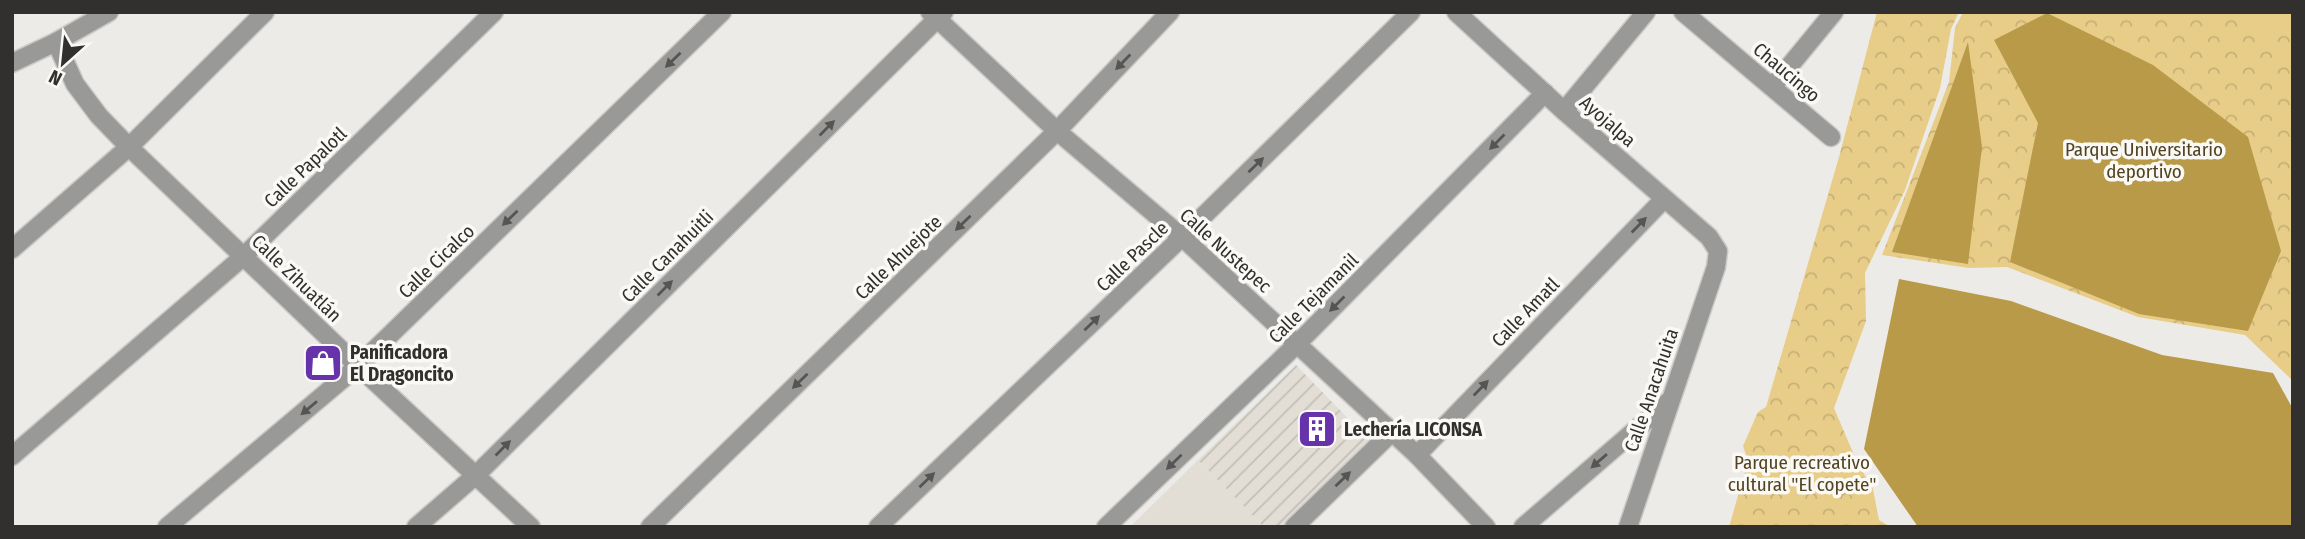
<svg xmlns="http://www.w3.org/2000/svg" width="2305" height="539" viewBox="0 0 2305 539" font-family="'Fira Sans Condensed',sans-serif">
  <style>
    .built { fill: #e2ded5 }
    .industrial { fill: url(#industrial-furrows) }
    .park { fill: url(#park-crowns) }
    .pitch { fill: #e8cd88 }
    .water { fill: #b99a48 }
    .lines { fill: none; stroke-linecap: round; stroke-linejoin: round }
    .street-casing { stroke: #cbc9c7; stroke-width: 21 }
    .street { stroke: #999998; stroke-width: 18 }
    .oneway { fill: #555554 }
    .labels { text-anchor: middle; stroke-width: 7; stroke-linejoin: round; paint-order: stroke }
    .street-label { font-size: 19px; fill: #31302f; stroke: #faf9f6 }
    .park-label { font-size: 19px; fill: #524421; stroke: #faf9f6 }
    .poi-label { font-size: 19px; font-weight: bold; fill: #31302f; stroke: #faf9f6; text-anchor: start }
  </style>
  <defs>
    <pattern id="industrial-furrows" width="10" height="10" patternUnits="userSpaceOnUse" patternTransform="scale(1.75)"><rect width="10" height="10" fill="#e2ded5"/><path d="M-1 1l2-2M0 10L10 0M9 11l2-2" fill="none" stroke="#c2bfb7"/></pattern>
    <pattern id="park-crowns" width="20" height="18" patternUnits="userSpaceOnUse" patternTransform="scale(1.75)"><rect width="20" height="18" fill="#e8cd88"/><path d="M2 6a3 3 0 1 1 6 0M12 15a3 3 0 1 1 6 0" fill="none" stroke="#c7b076"/></pattern>
  </defs>
  <rect width="100%" height="100%" fill="#edebe8"/>
  <path class="built" d="M1198 460 1264 527H1130Z"/>
  <path class="industrial" d="M1296 365 1370 441 1282 527H1264L1198 460Z"/>
  <g class="park">
    <path d="M1877 12H1959L1951 29 1940 88 1905 190 1865 273 1866 321 1834 408 1857 462 1873 489 1879 520 1891 527H1729L1748 461 1743 446 1758 412 1766 407 1839 157Z"/>
    <path d="M1963 12H2293V381L2245 335 2138 317 2007 267 1969 268 1882 255 1949 82 1955 28Z"/>
  </g>
  <path class="pitch" d="M2221 12H2293V38Z"/>
  <g class="water">
    <path d="M2047 13 2153 65 2248 137 2281 251 2248 331 2139 314 2010 262 2038 123 1994 40Z"/>
    <path d="M1968 42 1982 147 1968 264 1892 252Z"/>
    <path d="M1899 279 2011 301 2162 355 2273 373 2293 409V527H1918L1864 449Z"/>
  </g>
  <g class="lines">
    <g class="street-casing">
      <g id="street">
        <path d="M930 12 1057 131 1182 237 1297 344 1417 455 1486 527"/>
        <path d="M1456 12 1564 111 1709 237 1718 251 1716 267 1628 527"/>
        <path d="M1683 12 1831 137"/>
        <path d="M56 42 75 84 99 116 129 147 358 366 531 527"/>
        <path d="M12 63 56 42 109 12"/>
        <path d="M1773 86 1834 12"/>
        <path d="M1564 111 1646 12"/>
        <path d="M12 249 129 147 265 12"/>
        <path d="M1417 455 1664 199"/>
        <path d="M12 456 244 256 494 12"/>
        <path d="M167 527 358 366 722 12"/>
        <path d="M416 527 476 475 944 12"/>
        <path d="M650 527 1057 131 1170 12"/>
        <path d="M878 527 1182 237 1411 12"/>
        <path d="M1106 527 1297 344 1545 93"/>
        <path d="M1294 527 1392 432"/>
        <path d="M1523 527 1669 401"/>
      </g>
    </g>
    <use href="#street" class="street"/>
  </g>
  <defs><path id="oneway-solid" d="M-6-.8H1V-3.2L6.5 0L1 3.2V.8H-6Z" transform="scale(1.75)"/></defs>
  <g class="oneway">
    <use href="#oneway-solid" transform="translate(673 60) rotate(136)"/>
    <use href="#oneway-solid" transform="translate(1123 62) rotate(134)"/>
    <use href="#oneway-solid" transform="translate(827 128) rotate(-45)"/>
    <use href="#oneway-solid" transform="translate(1497 142) rotate(135)"/>
    <use href="#oneway-solid" transform="translate(1256 165) rotate(-44)"/>
    <use href="#oneway-solid" transform="translate(510 218) rotate(136)"/>
    <use href="#oneway-solid" transform="translate(963 223) rotate(136)"/>
    <use href="#oneway-solid" transform="translate(1639 225) rotate(-46)"/>
    <use href="#oneway-solid" transform="translate(665 288) rotate(-45)"/>
    <use href="#oneway-solid" transform="translate(1337 304) rotate(135)"/>
    <use href="#oneway-solid" transform="translate(1092 323) rotate(-44)"/>
    <use href="#oneway-solid" transform="translate(800 381) rotate(136)"/>
    <use href="#oneway-solid" transform="translate(1481 388) rotate(-46)"/>
    <use href="#oneway-solid" transform="translate(309 408) rotate(140)"/>
    <use href="#oneway-solid" transform="translate(503 448) rotate(-45)"/>
    <use href="#oneway-solid" transform="translate(1599 461) rotate(139)"/>
    <use href="#oneway-solid" transform="translate(1174 462) rotate(136)"/>
    <use href="#oneway-solid" transform="translate(1343 479) rotate(-44)"/>
    <use href="#oneway-solid" transform="translate(927 480) rotate(-44)"/>
  </g>
  <defs>
    <g id="shop-square" transform="scale(2.0125)"><rect x="-9" y="-9" width="18" height="18" rx="4" fill="#63a" stroke="#faf9f6"/><path d="M-5-2.5h2.3a2.7 3.5 0 0 1 5.4 0H5L5.5 6h-11ZM-1.5-2.5h3a1.5 2.3 0 0 0-3 0Z" fill="#fff"/></g>
    <g id="building-square" transform="scale(2.0125)"><rect x="-9" y="-9" width="18" height="18" rx="4" fill="#63a" stroke="#faf9f6"/><path d="M-4-6H4V6H1V3H-1V6H-4ZM-2.5-4.3h1.7v1.8h-1.7ZM.8-4.3h1.7v1.8H.8ZM-2.5-1h1.7V.8h-1.7ZM.8-1h1.7V.8H.8Z" fill="#fff"/></g>
  </defs>
  <g fill-rule="evenodd">
    <use href="#shop-square" x="323" y="363"/>
    <use href="#building-square" x="1317" y="429"/>
  </g>
  <g class="labels">
    <g class="street-label">
      <text transform="translate(1787 72) rotate(40)" y="7">Chaucingo</text>
      <text transform="translate(1608 121) rotate(41)" y="7">Ayojalpa</text>
      <text transform="translate(305 167) rotate(-44)" y="7">Calle Papalotl</text>
      <text transform="translate(1226 250) rotate(42)" y="7">Calle Nustepec</text>
      <text transform="translate(667 256) rotate(-45)" y="7">Calle Canahuitli</text>
      <text transform="translate(1132 256) rotate(-44)" y="7">Calle Pascle</text>
      <text transform="translate(898 257) rotate(-44)" y="7">Calle Ahuejote</text>
      <text transform="translate(436 261) rotate(-44)" y="7">Calle Cicalco</text>
      <text transform="translate(297 278) rotate(44)" y="7">Calle Zihuatlán</text>
      <text transform="translate(1313 298) rotate(-45)" y="7">Calle Tejamanil</text>
      <text transform="translate(1525 312) rotate(-46)" y="7">Calle Amatl</text>
      <text transform="translate(1651 390) rotate(-71)" y="7">Calle Anacahuita</text>
    </g>
    <g class="park-label">
      <text x="2144" y="156">Parque Universitario<tspan x="2144" dy="22">deportivo</tspan></text>
      <text x="1802" y="469">Parque recreativo<tspan x="1802" dy="22">cultural "El copete"</tspan></text>
    </g>
    <g class="poi-label">
      <text x="350" y="359">Panificadora<tspan x="350" dy="22">El Dragoncito</tspan></text>
      <text x="1344" y="436">Lechería LICONSA</text>
    </g>
  </g>
  <rect width="2305" height="539" fill="none" stroke="#31302f" stroke-width="28"/>
  <g transform="translate(63 63) rotate(207)" stroke="#faf9f6" stroke-width="5" paint-order="stroke">
  <path d="M0-5L12 26L0 18L-12 26Z" fill="#31302f"/>
  <text y="-10" font-size="19" font-weight="bold" text-anchor="middle" fill="#31302f">N</text>
  </g>
</svg>
